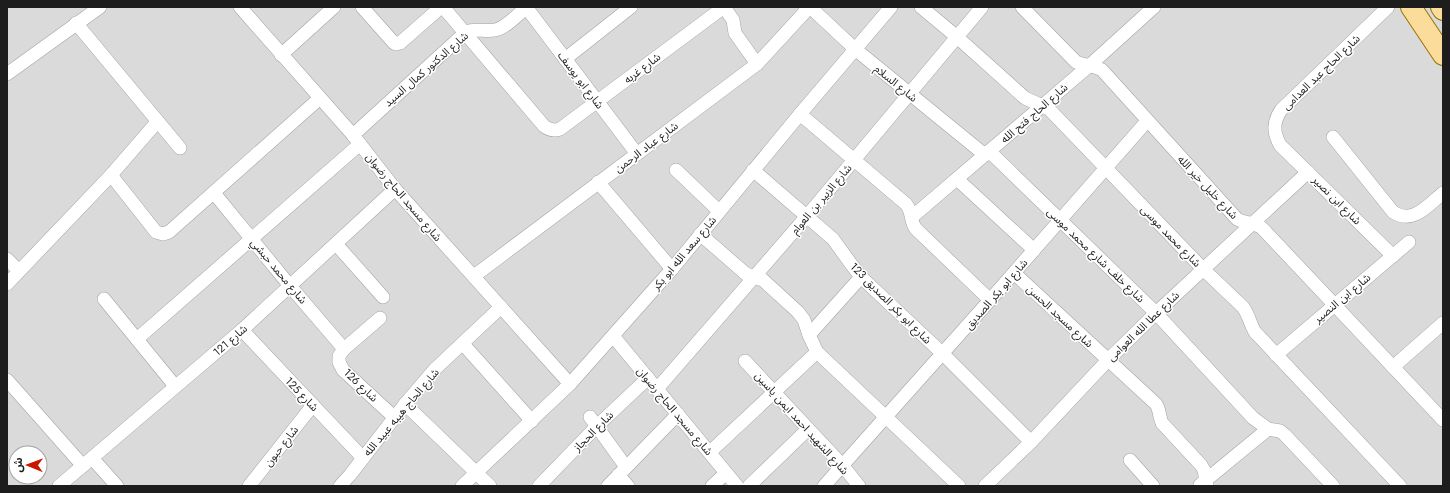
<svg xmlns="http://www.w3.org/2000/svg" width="1450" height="493" viewBox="0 0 1450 493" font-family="Jost,'Noto Sans Arabic',sans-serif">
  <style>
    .residential { fill: #dbdada; fill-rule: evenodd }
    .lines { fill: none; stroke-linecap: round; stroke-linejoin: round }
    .minor-casing { stroke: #a4a4a4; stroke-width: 14 }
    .primary-casing { stroke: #967400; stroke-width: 22 }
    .minor { stroke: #fff; stroke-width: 13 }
    .primary { stroke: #fbdc9b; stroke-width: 20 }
    .labels { text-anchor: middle; stroke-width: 3; stroke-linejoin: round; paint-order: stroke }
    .street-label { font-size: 11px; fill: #1d1d1d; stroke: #fff }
  </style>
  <rect width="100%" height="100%" fill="#eeece3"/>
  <path class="residential" d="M7 7H1443V486H7ZM16 453H40V477H16Z"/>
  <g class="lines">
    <g class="minor-casing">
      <g id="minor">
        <path d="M240 7 353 135 395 189 570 384"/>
        <path d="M362 7 394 43 396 44 400 43 441 7"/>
        <path d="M443 7 544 126C549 130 554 131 560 129L724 7"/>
        <path d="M526 7 637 154"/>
        <path d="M724 7 733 20 735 33 757 64"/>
        <path d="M810 7 855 49 985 155"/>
        <path d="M921 7 957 37 1025 98 1049 109 1203 269 1243 307C1249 315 1250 324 1255 332L1400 486"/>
        <path d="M1022 7 1076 62C1085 66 1094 65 1102 70L1237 219C1245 224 1256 222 1263 229L1443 420"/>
        <path d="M1388 7 1281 110C1273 122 1273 132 1280 145L1393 256"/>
        <path d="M76 23 180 148"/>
        <path d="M281 55 334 7"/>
        <path d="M565 59 631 7"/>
        <path d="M7 74 100 7"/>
        <path d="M800 114 906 204C913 212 910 222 916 229L990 300"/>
        <path d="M353 135 466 32C476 28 485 32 495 30 506 28 518 14 527 7"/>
        <path d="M1333 137 1393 212C1413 225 1428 205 1443 193"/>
        <path d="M989 151 1156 313 1253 418 1268 429 1280 431 1285 435 1333 486"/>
        <path d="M676 170 719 211"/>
        <path d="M753 170 833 239 851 264 861 277 943 354 1031 442"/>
        <path d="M111 175 156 232 163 234 169 232 320 98"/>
        <path d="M957 179 1034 250"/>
        <path d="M598 182 672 269"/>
        <path d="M214 193 290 286 344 349"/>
        <path d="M912 217 1090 65 1154 7"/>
        <path d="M700 234 746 274 763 280 798 312 804 320 809 335 817 352 959 486"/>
        <path d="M336 244 383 297"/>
        <path d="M7 259 19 271"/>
        <path d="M1014 273 1156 404C1160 410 1159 416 1162 423L1201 465 1204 470 1207 486"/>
        <path d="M474 276 757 64 804 13 807 7"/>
        <path d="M7 284 111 175 157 122"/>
        <path d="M104 299 175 386"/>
        <path d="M380 318 344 349 339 356V362L343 370 394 417"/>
        <path d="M242 330 363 458"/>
        <path d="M809 335 861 277"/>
        <path d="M613 336 737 486"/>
        <path d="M137 339 360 144"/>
        <path d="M463 344 532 421"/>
        <path d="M1276 355 1409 242"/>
        <path d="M745 361 843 466 859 486"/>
        <path d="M1393 367 1443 323"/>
        <path d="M7 380 83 466"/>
        <path d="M657 389 807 216 982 7"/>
        <path d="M405 404 490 486"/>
        <path d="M590 417 626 467"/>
        <path d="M710 452 817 352"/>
        <path d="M92 458 117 486"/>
        <path d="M1130 460 1153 486"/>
        <path d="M618 475 628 486"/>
        <path d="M1200 485 1268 429"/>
        <path d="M59 486 242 330 395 189"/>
        <path d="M249 486 313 405"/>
        <path d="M340 486 350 475 405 404 435 369 501 307"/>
        <path d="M462 486 570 384 672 269 800 114 891 7"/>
        <path d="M539 486 597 426 648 378"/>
        <path d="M608 486 678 414"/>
        <path d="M712 486 726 473"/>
        <path d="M749 486 808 429"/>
        <path d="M824 486 990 300 1147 121"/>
        <path d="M985 486 1031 442 1108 360 1156 313 1308 172"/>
      </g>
    </g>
    <g class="primary-casing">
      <g id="primary">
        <path d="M1411 7 1443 55"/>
        <path d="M1441 7 1443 10"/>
      </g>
    </g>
    <use href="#minor" class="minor"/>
    <use href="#primary" class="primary"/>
  </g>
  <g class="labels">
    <g class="street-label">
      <text transform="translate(642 68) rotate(-37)" y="4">شارع غربه</text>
      <text transform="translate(426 69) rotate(-41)" y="4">شارع الدكتور كمال السيد</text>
      <text transform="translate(1321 72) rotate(-44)" y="4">شارع الحاج عبد العدامى</text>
      <text transform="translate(581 80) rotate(53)" y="4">شارع ابو يوسف</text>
      <text transform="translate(896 83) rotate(39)" y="4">شارع السلام</text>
      <text transform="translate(1034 113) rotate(-41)" y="4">شارع الحاج فتح الله</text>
      <text transform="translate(646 147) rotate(-37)" y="4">شارع عباد الرحمن</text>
      <text transform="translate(1208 187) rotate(47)" y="4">شارع خليل خير الله</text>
      <text transform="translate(404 197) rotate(50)" y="4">شارع مسجد الحاج رضوان</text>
      <text transform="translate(821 199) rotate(-50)" y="4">شارع الزبير بن العوام</text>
      <text transform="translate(1337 200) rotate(45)" y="4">شارع ابن نصير</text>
      <text transform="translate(1171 236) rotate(46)" y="4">شارع محمد موسى</text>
      <text transform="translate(684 253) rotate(-50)" y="4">شارع سعد الله ابو بكر</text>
      <text transform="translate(1096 255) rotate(44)" y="4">شارع خلف شارع محمد موسى</text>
      <text transform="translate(279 271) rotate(50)" y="4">شارع محمد حبشي</text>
      <text transform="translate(996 294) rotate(-49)" y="4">شارع ابو بكر الصديق</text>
      <text transform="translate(1342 298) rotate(-40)" y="4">شارع ابن النصير</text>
      <text transform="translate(891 303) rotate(45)" y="4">شارع ابو بكر الصديق 123</text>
      <text transform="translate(1060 316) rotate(43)" y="4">شارع مسجد الحسن</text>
      <text transform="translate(1143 326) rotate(-44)" y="4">شارع عطا الله العوامى</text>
      <text transform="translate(230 340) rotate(-41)" y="4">شارع 121</text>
      <text transform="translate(361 385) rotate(44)" y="4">شارع 126</text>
      <text transform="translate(302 394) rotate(46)" y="4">شارع 125</text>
      <text transform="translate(675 411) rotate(50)" y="4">شارع مسجد الحاج رضوان</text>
      <text transform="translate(401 412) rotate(-50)" y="4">شارع الحاج هيبه عبيد الله</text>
      <text transform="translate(802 423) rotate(48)" y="4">شارع الشهيد احمد ايمن ياسين</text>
      <text transform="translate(593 431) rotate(-45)" y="4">شارع الحجاز</text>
      <text transform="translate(281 446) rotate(-52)" y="4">شارع حبون</text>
    </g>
  </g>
  <rect width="1450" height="493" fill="none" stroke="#1d1d1d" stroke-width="16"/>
  <g transform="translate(28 465) rotate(271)"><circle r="19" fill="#ffffff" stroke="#a5a5a5"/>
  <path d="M0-3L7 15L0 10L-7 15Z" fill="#c91601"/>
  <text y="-6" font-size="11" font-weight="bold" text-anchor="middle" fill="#1d1d1d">ش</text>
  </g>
</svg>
